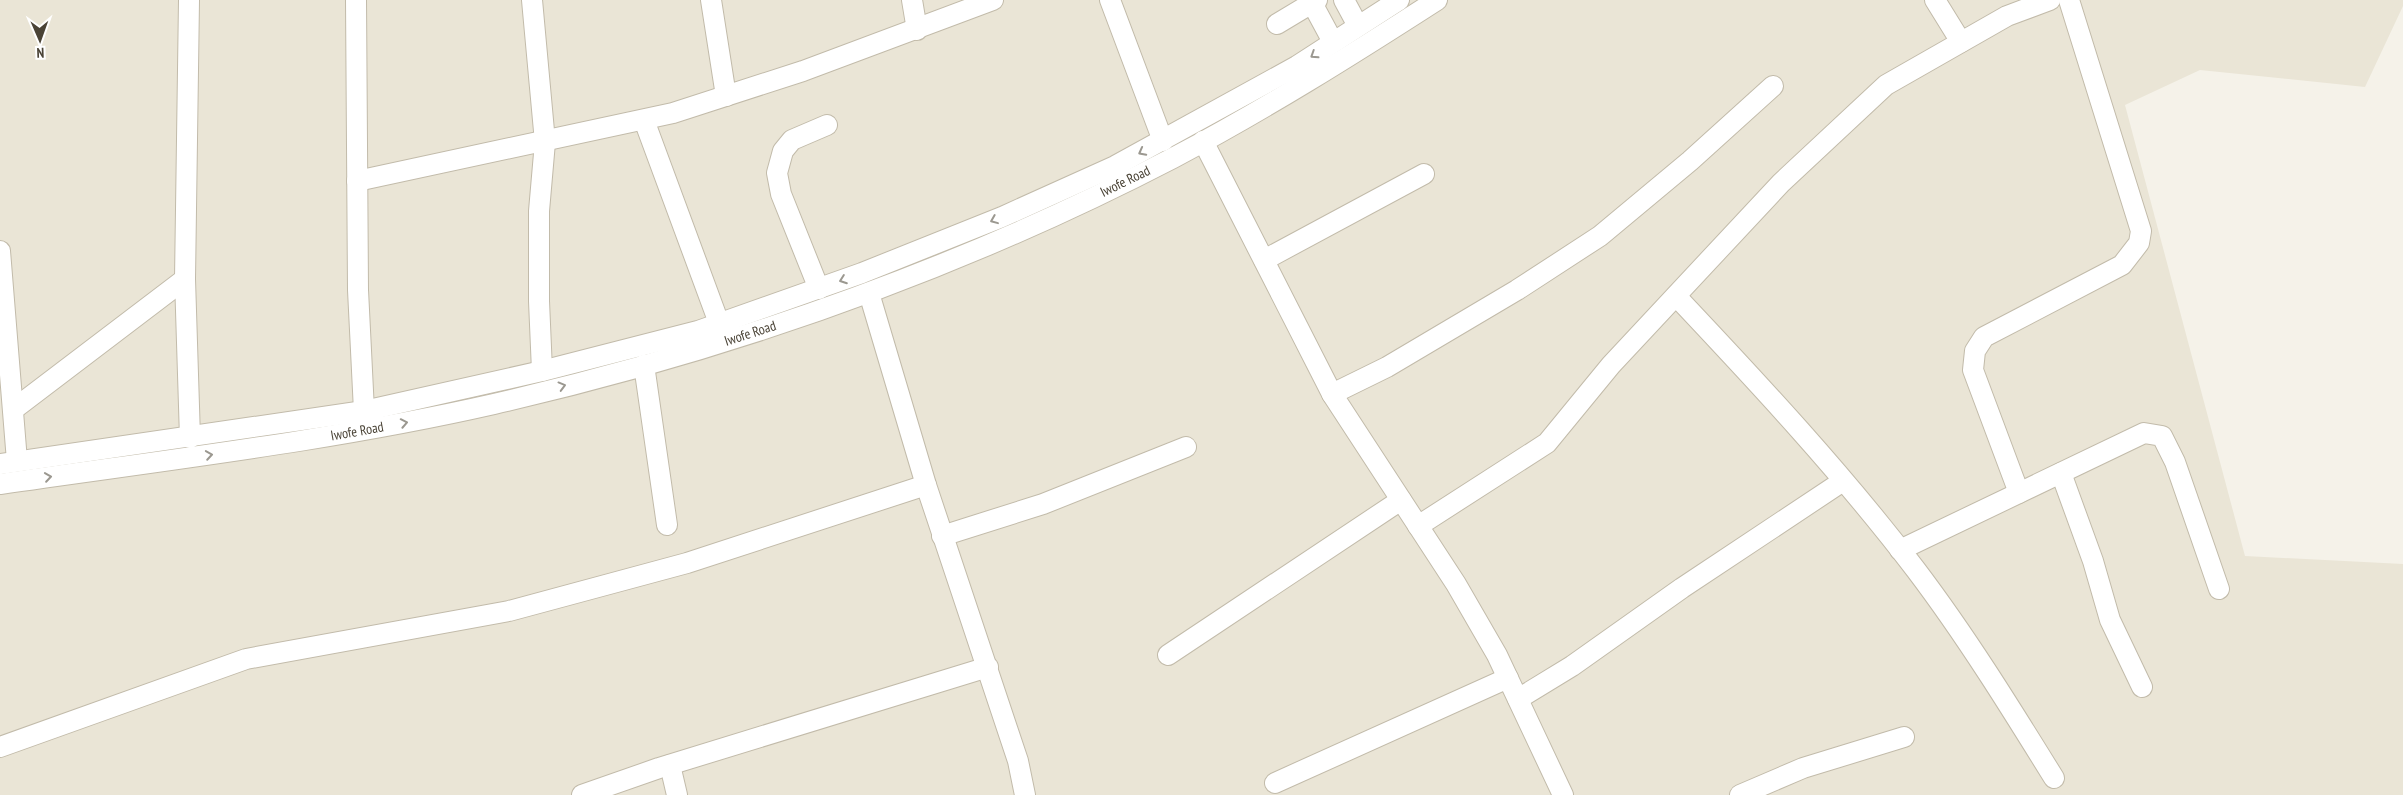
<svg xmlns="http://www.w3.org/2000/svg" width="2403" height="795" viewBox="0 0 2403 795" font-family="'PT Sans Narrow',sans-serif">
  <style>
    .residential { fill: #eae5d6 }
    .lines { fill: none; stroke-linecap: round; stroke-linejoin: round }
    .minor-casing { stroke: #c2bbaa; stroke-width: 22 }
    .minor { stroke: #fff; stroke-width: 20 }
    .oneway { stroke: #9b9890 }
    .labels { text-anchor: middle; stroke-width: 4.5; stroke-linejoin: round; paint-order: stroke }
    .street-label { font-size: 14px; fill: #4a4336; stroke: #fff }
  </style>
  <rect width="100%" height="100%" fill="#f5f2e9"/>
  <path class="residential" d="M0 0H2403V6L2365 87 2200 70 2125 105 2245 556 2403 564V795H0Z"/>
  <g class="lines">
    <g class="minor-casing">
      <g id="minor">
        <path d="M189 0 185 279 190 438"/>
        <path d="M356 0 358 290 364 411"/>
        <path d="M532 0 545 142 539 211V301L542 371"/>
        <path d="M711 0 726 96"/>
        <path d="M912 0 917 30"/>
        <path d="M1110 0 1163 141"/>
        <path d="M1344 0 1358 26"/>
        <path d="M1935 0 1961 42"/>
        <path d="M1312 3 1333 42"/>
        <path d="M1277 24 1317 0"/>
        <path d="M644 120 719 323"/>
        <path d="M1203 141 1332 394 1456 584 1497 655 1563 795"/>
        <path d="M357 181 673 113 803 71 993 0"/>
        <path d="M0 251 17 461"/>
        <path d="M1264 260 1424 174"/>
        <path d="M819 289 781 194 777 173 783 151 792 140 827 125"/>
        <path d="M869 293 926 485 1018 761 1025 795"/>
        <path d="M1676 296C1759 384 1842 473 1916 570 1966 636 2010 707 2054 778"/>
        <path d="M644 365 667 525"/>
        <path d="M1332 394 1387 367 1517 290 1600 236 1690 161 1773 86"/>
        <path d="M14 409 185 279"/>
        <path d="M0 464 364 411 542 371 698 331 862 273 1002 217 1115 166 1297 66 1399 0"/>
        <path d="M2061 473 2093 561 2110 620 2142 687"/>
        <path d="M0 484C165 460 331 441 494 404 729 350 959 269 1173 158 1264 110 1350 56 1437 0"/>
        <path d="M2019 493 1973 370 1975 351 1984 337 2122 265 2139 243 2141 231 2069 0"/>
        <path d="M1418 526 1547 443 1611 365 1781 183 1886 85 2007 16 2050 0"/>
        <path d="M942 536 1043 504 1186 447"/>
        <path d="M1900 550 2144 433 2162 436 2175 462 2219 589"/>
        <path d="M1168 655 1401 500"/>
        <path d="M1518 699 1572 666 1682 588 1843 481"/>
        <path d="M0 747 246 659 509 611 687 563 926 485"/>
        <path d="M670 765 677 795"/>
        <path d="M1275 783 1508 678"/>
        <path d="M582 795 659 768 988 667"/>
        <path d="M1740 795 1803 768 1904 737"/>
      </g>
    </g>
    <use href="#minor" class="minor"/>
  </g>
  <defs><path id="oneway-chevron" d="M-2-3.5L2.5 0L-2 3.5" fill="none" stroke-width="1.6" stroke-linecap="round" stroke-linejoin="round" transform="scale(1.25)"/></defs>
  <g class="oneway">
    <use href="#oneway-chevron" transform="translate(1314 55) rotate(147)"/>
    <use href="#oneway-chevron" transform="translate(1142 152) rotate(152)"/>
    <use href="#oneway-chevron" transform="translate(994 220) rotate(158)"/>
    <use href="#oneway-chevron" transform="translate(843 280) rotate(160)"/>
    <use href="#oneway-chevron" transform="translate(562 386) rotate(-15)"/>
    <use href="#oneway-chevron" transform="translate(404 423) rotate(-11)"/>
    <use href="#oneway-chevron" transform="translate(209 455) rotate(-9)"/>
    <use href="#oneway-chevron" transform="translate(48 477) rotate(-8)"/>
  </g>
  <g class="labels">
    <g class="street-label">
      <text transform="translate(1125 181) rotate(-26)" y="5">Iwofe Road</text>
      <text transform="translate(750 333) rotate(-18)" y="5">Iwofe Road</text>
      <text transform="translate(357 431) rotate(-10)" y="5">Iwofe Road</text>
    </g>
  </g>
  <g transform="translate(40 40) rotate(178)" stroke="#ffffff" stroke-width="4" paint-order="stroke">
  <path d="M0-4L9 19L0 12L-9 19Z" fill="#4a4336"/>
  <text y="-8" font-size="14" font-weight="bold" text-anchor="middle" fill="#4a4336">N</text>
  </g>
</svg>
